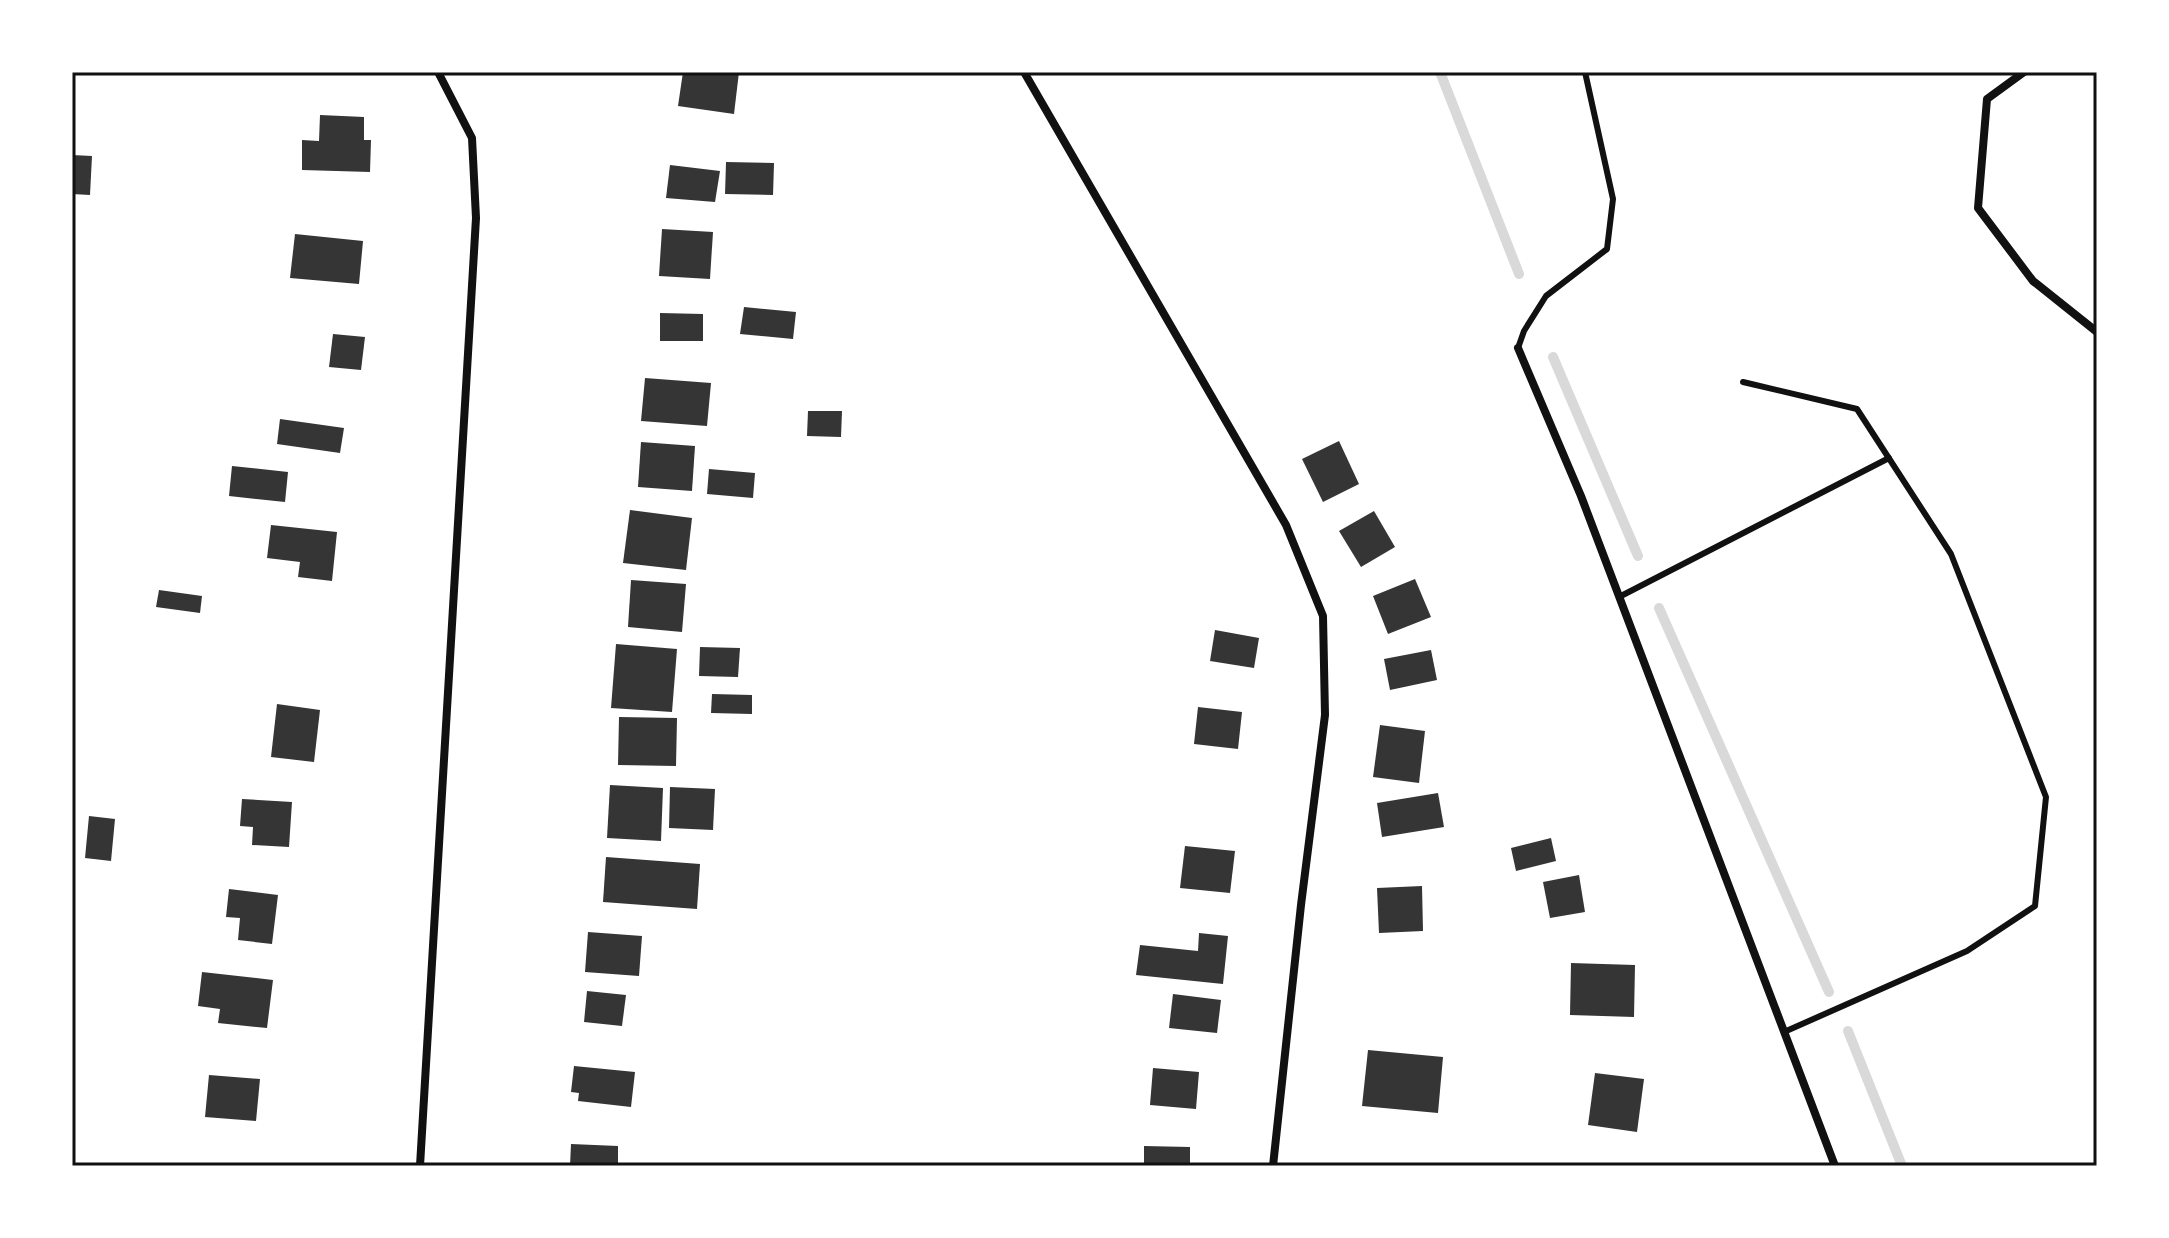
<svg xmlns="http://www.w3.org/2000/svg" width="2169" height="1238" viewBox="0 0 2169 1238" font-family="'Fira Sans',sans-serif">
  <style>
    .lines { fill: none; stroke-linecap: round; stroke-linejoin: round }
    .stream { stroke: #d9d9d9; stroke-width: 10 }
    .building { fill: #353535 }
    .service { stroke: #111; stroke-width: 6 }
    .minor { stroke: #111; stroke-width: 8 }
    .neatline { fill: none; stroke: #111; stroke-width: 3 }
  </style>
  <rect width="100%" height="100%" fill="#fff"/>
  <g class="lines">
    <g class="stream">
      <path d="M1440 72 1519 274"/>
      <path d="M1553 357 1638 556"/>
      <path d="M1659 608 1829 992"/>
      <path d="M1848 1031 1902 1166"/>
    </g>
  </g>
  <g class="building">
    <path d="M683 72H739L734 114 678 106Z"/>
    <path d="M320 115 364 117V140H371L370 172 302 170V140L319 141Z"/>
    <path d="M72 155 92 156 90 195 72 194Z"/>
    <path d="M726 162 774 163 773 195 725 194Z"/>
    <path d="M670 165 720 171 715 202 666 198Z"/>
    <path d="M662 229 713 232 710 279 659 276Z"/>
    <path d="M295 234 363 241 359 284 290 278Z"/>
    <path d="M744 307 796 312 793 339 740 334Z"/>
    <path d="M660 313 703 314V341H660Z"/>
    <path d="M333 334 365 337 361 370 329 367Z"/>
    <path d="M645 378 711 383 707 426 641 421Z"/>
    <path d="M808 411H842L841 437 807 436Z"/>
    <path d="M280 419 344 428 340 453 277 444Z"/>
    <path d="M1339 441 1359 484 1323 502 1302 459Z"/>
    <path d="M641 442 695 446 692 491 638 487Z"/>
    <path d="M232 466 288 472 285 502 229 496Z"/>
    <path d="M709 469 755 473 753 498 707 494Z"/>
    <path d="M630 510 692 518 686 570 623 563Z"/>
    <path d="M1374 511 1395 547 1361 567 1339 531Z"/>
    <path d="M271 525 337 532 332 581 298 577 300 562 267 558Z"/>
    <path d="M1415 579 1431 617 1388 634 1373 596Z"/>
    <path d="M631 580 686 584 682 632 628 627Z"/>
    <path d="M159 590 202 596 200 613 156 607Z"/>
    <path d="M1215 630 1259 638 1254 668 1210 661Z"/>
    <path d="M616 644 677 649 672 712 611 708Z"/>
    <path d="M700 647 740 648 738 677 699 676Z"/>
    <path d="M1431 650 1437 680 1390 690 1384 659Z"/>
    <path d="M712 694 752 695V714L711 713Z"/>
    <path d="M277 704 320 710 314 762 271 757Z"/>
    <path d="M1198 707 1242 712 1238 749 1194 744Z"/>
    <path d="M619 717 677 718 676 766 618 765Z"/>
    <path d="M1380 725 1425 731 1419 783 1373 777Z"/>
    <path d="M610 785 663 788 661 841 607 838Z"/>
    <path d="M670 787 715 789 713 830 669 828Z"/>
    <path d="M1438 793 1444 827 1382 837 1377 803Z"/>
    <path d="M242 799 292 802 289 847 252 845 253 827 240 826Z"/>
    <path d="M89 816 115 819 111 861 85 858Z"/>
    <path d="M1551 838 1556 861 1516 871 1511 848Z"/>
    <path d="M1185 846 1235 851 1230 893 1180 888Z"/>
    <path d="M606 857 700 864 697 909 603 902Z"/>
    <path d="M1579 875 1585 912 1550 918 1543 882Z"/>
    <path d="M1422 886 1423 931 1379 933 1377 888Z"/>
    <path d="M229 889 278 895 272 944 238 940 240 918 226 917Z"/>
    <path d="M588 932 642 936 639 976 585 972Z"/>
    <path d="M1199 933 1228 936 1223 984 1136 975 1140 945 1198 951Z"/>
    <path d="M1571 963 1635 965 1634 1017 1570 1015Z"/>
    <path d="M202 972 273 980 267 1028 218 1023 220 1009 198 1006Z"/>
    <path d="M587 991 626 995 622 1026 584 1022Z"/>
    <path d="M1173 994 1221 1000 1217 1033 1169 1028Z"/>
    <path d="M1368 1050 1443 1057 1438 1113 1362 1106Z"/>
    <path d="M574 1066 635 1072 631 1107 578 1101 579 1093 571 1092Z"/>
    <path d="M1153 1068 1199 1072 1196 1109 1150 1105Z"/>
    <path d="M1595 1073 1644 1079 1637 1132 1588 1125Z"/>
    <path d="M209 1075 260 1079 256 1121 205 1117Z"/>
    <path d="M571 1144 618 1146V1166H570Z"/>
    <path d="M1144 1146 1190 1147V1166H1144Z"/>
  </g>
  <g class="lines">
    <g class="service">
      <path d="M1518 348 1524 331 1546 296 1607 249 1613 199 1585 72"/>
      <path d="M1743 382 1857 409 1951 554 2046 797 2035 906 1967 951 1784 1032"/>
      <path d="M1619 597 1889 458"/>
    </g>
    <g class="minor">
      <path d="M1024 72 1286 525 1323 616 1325 715 1301 905 1273 1166"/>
      <path d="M2024 72 1987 99 1978 208 2033 281 2097 332"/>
      <path d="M1518 348 1581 496 1835 1166"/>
      <path d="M420 1166 476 218 472 138 438 72"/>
    </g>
  </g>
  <rect width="2169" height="1238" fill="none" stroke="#ffffff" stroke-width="148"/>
  <rect x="74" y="74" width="2021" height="1090" class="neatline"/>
</svg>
